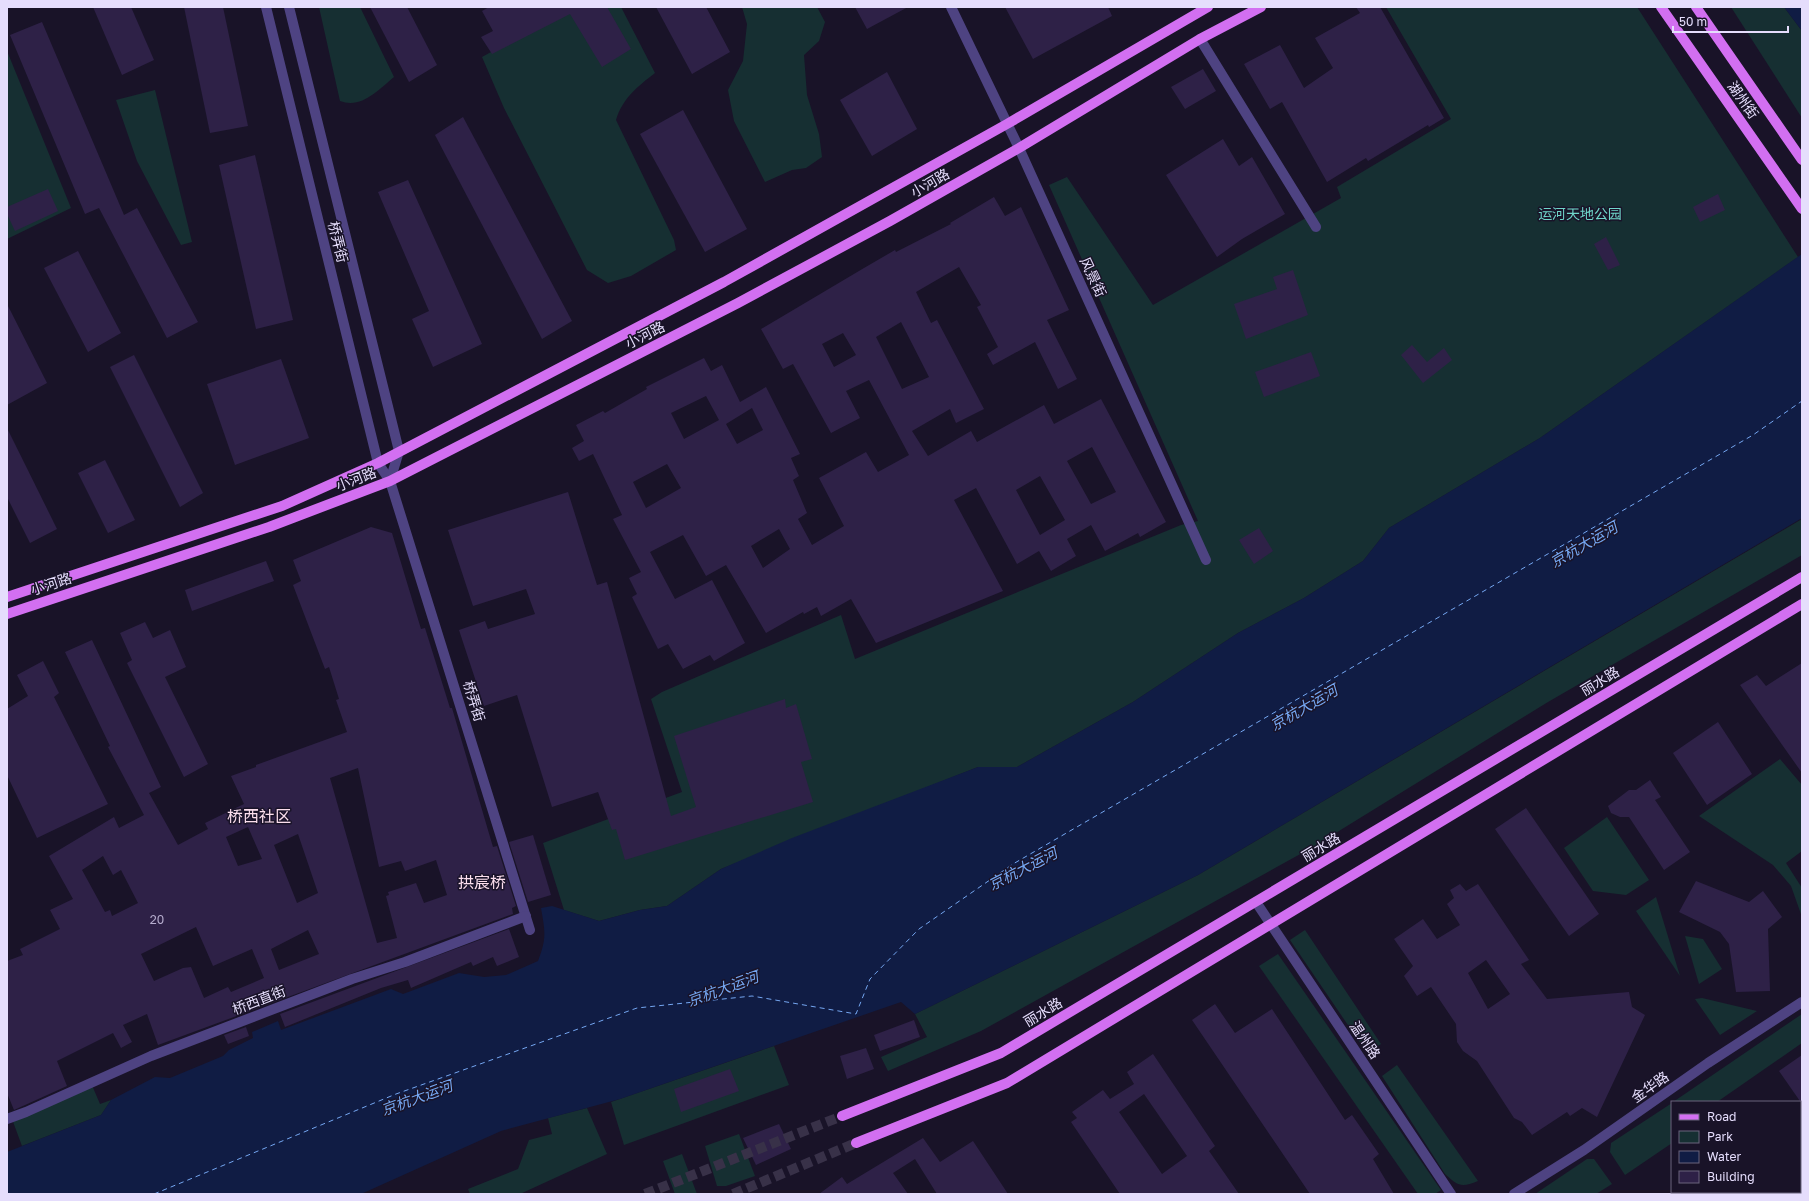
<svg xmlns="http://www.w3.org/2000/svg" width="1809" height="1201" viewBox="0 0 1809 1201" font-family="'Golos Text','Noto Sans SC',sans-serif">
  <style>
    .green { fill: #162f32 }
    .water { fill: #101c44 }
    .lines { fill: none; stroke-linecap: round; stroke-linejoin: round }
    .ferry { stroke: #75a7f2; stroke-width: 1; stroke-dasharray: 5 4; stroke-linecap: butt }
    .building { fill: #2e2147; fill-rule: evenodd }
    .major-tunnel { stroke: #383148; stroke-width: 10; stroke-dasharray: 10 5; stroke-linecap: butt }
    .minor { stroke: #4e4382; stroke-width: 10 }
    .major { stroke: #d26ff1; stroke-width: 10 }
    .labels { text-anchor: middle; stroke-width: 3; stroke-linejoin: round; paint-order: stroke }
    .number-label { font-size: 12px; fill: #b7aecf }
    .street-label { font-size: 14px; fill: #e5ddfc; stroke: #191328 }
    .park-label { font-size: 14px; fill: #6fd6ca; stroke: #191328 }
    .water-label { font-size: 15px; font-style: italic; fill: #75a7f2; stroke: #191328 }
    .quarter-label { font-size: 16px; fill: #fcdfee; stroke: #191328 }
  </style>
  <rect width="100%" height="100%" fill="#191328"/>
  <g class="green">
    <path d="M319 7H360L394 77C378 90 362 109 340 101Z"/>
    <path d="M572 7H621L655 73C638 86 622 99 616 120L674 240 676 250 631 276 608 283 587 270 504 108 482 57Z"/>
    <path d="M742 7H817L825 22 819 41 804 55 807 95 819 134 822 157 806 168 792 170 765 182 734 121 728 90 743 61 747 24Z"/>
    <path d="M1386 7H1637L1798 257 1540 438 1389 528 1363 561 1304 598 1238 633 1133 702 1017 767H978L721 869 667 906 640 910 599 921 564 910 543 843 682 792 651 699 662 692 841 615 855 659 1181 525 1198 521 1049 185 1067 177 1153 305 1341 198 1337 187 1451 119Z"/>
    <path d="M1731 7H1784L1802 31V118Z"/>
    <path d="M7 51 71 208 7 239Z"/>
    <path d="M155 90 192 242 181 245 137 161 116 100Z"/>
    <path d="M1802 519V555L1548 702 1313 847 981 1031 888 1071 881 1057 927 1037 915 1014 1198 875Z"/>
    <path d="M1780 759 1802 785V851L1786 863 1802 888V917L1791 886 1773 865 1699 816Z"/>
    <path d="M1607 817 1649 880 1626 895 1593 891 1564 848Z"/>
    <path d="M1656 897 1680 976 1636 911Z"/>
    <path d="M1305 930 1381 1044 1367 1053 1290 940Z"/>
    <path d="M1685 936 1703 939 1722 969 1699 984Z"/>
    <path d="M1278 954 1441 1190 1435 1194H1418L1259 966Z"/>
    <path d="M1702 998 1757 1011 1720 1035 1695 999Z"/>
    <path d="M1802 1014V1043L1717 1102H1673Z"/>
    <path d="M774 1046 789 1085 624 1145 611 1102Z"/>
    <path d="M1397 1065 1478 1181C1461 1188 1458 1186 1445 1174L1382 1076Z"/>
    <path d="M91 1083 100 1104 111 1100 101 1115 22 1146 12 1119Z"/>
    <path d="M1672 1103V1143L1625 1175 1610 1152 1611 1143Z"/>
    <path d="M587 1108 607 1154 520 1194H470L468 1189 518 1169 529 1140 552 1134 548 1118Z"/>
    <path d="M739 1134 755 1176 726 1186H717L705 1146Z"/>
    <path d="M682 1154 697 1194H675L663 1161Z"/>
    <path d="M1587 1159H1594L1612 1184 1596 1194H1535Z"/>
  </g>
  <g class="water">
    <path d="M1784 7H1802V31Z"/>
    <path d="M1802 254V518L1198 875 915 1014 901 1002 620 1099 501 1131 361 1194H7V1152L101 1115 111 1100 155 1077 170 1078 223 1056 229 1050 253 1038 252 1032 278 1021 281 1030 391 989 403 994 459 973 484 977 506 975 538 961C547 938 545 931 541 908L552 906 599 921 640 910 667 906 721 869 792 838 978 767H1017L1133 702 1238 633 1304 598 1363 561 1389 528 1540 438Z"/>
  </g>
  <g class="lines">
    <path class="ferry" d="M154 1194 396 1094 637 1008 752 996 856 1014 870 979 919 929 1013 864 1753 435 1802 401"/>
  </g>
  <g class="building">
    <path d="M93 7H131L154 60 122 75Z"/>
    <path d="M184 7H223L248 126 210 133Z"/>
    <path d="M370 7H407L437 65 409 82Z"/>
    <path d="M489 7H607L631 49 602 67 570 14 492 54 481 37 493 31 482 11Z"/>
    <path d="M656 7H706L730 52 692 74Z"/>
    <path d="M855 7H908L867 29Z"/>
    <path d="M1005 7H1108L1112 16 1033 59Z"/>
    <path d="M1356 7H1380L1444 118 1429 127 1428 125 1368 161 1366 158 1327 182 1282 102 1270 109 1244 64 1280 45 1304 88 1333 68 1315 38 1360 13Z"/>
    <path d="M42 22 124 215 137 208 198 322 167 338 99 208 85 214 10 35Z"/>
    <path d="M1203 69 1216 91 1185 109 1171 87Z"/>
    <path d="M887 72 917 129 872 156 840 100Z"/>
    <path d="M683 110 747 229 705 252 640 134Z"/>
    <path d="M463 117 572 321 542 339 435 135Z"/>
    <path d="M1223 139 1239 166 1252 157 1285 214 1242 239 1217 257 1166 175Z"/>
    <path d="M255 155 293 320 256 329 219 165Z"/>
    <path d="M408 180 482 344 433 367 412 319 429 311 378 192Z"/>
    <path d="M48 189 58 211 15 231 7 214V207Z"/>
    <path d="M1718 194 1725 210 1700 222 1693 207Z"/>
    <path d="M994 197 1005 216 1021 207 1069 310 1047 320 1077 379 1058 389 1035 342 993 365 987 354 998 347 977 307 981 305 959 267 916 292 931 323 937 320 984 409 956 423 950 409 912 431 928 456 971 431 977 442 1044 405 1054 424 1101 399 1166 522 1140 537 1138 533 1105 551 1091 525 1067 539 1076 556 1051 571 1039 551 1017 564 976 488 954 500 1003 591 876 643 851 599 821 616 817 607 804 614 803 612 766 633 726 565 706 576 683 535 650 552 675 599 712 580 745 643 714 661 710 655 683 669 668 644 658 649 632 597 637 594 629 578 641 572 613 519 622 515 593 454 579 461 572 448 584 441 576 425 603 411 605 413 647 389 646 387 704 358 711 371 722 365 740 402 766 387 800 454 791 458 799 476 793 480 807 513 798 519 812 545 844 526 819 478 866 452 878 472 909 455 869 380 846 391 860 418 831 433 793 364 783 369 761 329 864 268 895 250 896 252 951 224 950 223ZM901 322 929 377 902 389 876 337ZM843 333 856 355 834 367 822 344ZM706 396 719 420 684 439 671 413ZM752 408 763 430 737 444 726 424ZM1092 447 1116 492 1091 504 1067 461ZM667 464 681 488 646 508 633 482ZM1040 476 1065 520 1040 535 1016 490ZM779 529 790 549 763 568 751 546Z"/>
    <path d="M1606 237 1620 265 1608 270 1594 244Z"/>
    <path d="M78 251 121 333 88 352 44 268Z"/>
    <path d="M1293 270 1308 315 1246 339 1234 304 1277 289 1273 277Z"/>
    <path d="M7 304 47 383 7 405Z"/>
    <path d="M1412 345 1427 362 1444 348 1452 360 1423 383 1401 355Z"/>
    <path d="M1311 352 1320 376 1264 397 1255 372Z"/>
    <path d="M134 355 203 493 180 507 110 367Z"/>
    <path d="M281 359 309 438 235 465 207 384Z"/>
    <path d="M7 428 57 529 30 543 7 497Z"/>
    <path d="M105 460 135 520 108 533 78 473Z"/>
    <path d="M568 492 597 585 607 582 671 816 696 807 674 736 785 699 786 708 796 704 812 759 801 762 813 802 625 860 616 829 612 830 598 792 552 807 517 695 484 706 459 630 485 621 488 629 535 614 526 589 473 606 448 530Z"/>
    <path d="M371 527 392 533 421 629 425 628 450 708H452L493 847 497 846 516 906 512 908 513 914 158 1045 147 1014 123 1025 132 1042 121 1048 113 1033 57 1061 67 1086 14 1110 7 1093V961L23 955 20 949 60 929 50 910 73 899 49 856 114 817 119 828 144 815 108 747 110 746 65 652 92 640 161 787 149 793 178 845 208 829 205 823 244 804 231 776 256 767V765L347 732 336 700 339 699 329 667 325 669 293 585 301 581 293 560ZM358 768 379 867 401 861 405 871 436 860 447 895 424 903 416 883 388 892 389 895 386 896 397 938 377 943 330 778ZM248 827 262 859 238 866 226 837ZM298 834 318 893 297 903 274 845ZM103 856 113 875 121 870 138 903 112 916 110 910 105 912 82 870ZM196 927 213 966 252 949 264 978 231 992 228 987 204 998 191 967 183 968 154 981 141 954ZM308 930 319 954 279 970 271 949Z"/>
    <path d="M1259 528 1273 551 1254 564 1239 540Z"/>
    <path d="M266 561 274 581 192 611 185 590Z"/>
    <path d="M145 622 153 638 170 630 186 667 165 677 208 764 184 777 127 663 132 660 120 633Z"/>
    <path d="M43 661 59 693 54 697 108 804 37 838 7 775V709L28 696 17 675Z"/>
    <path d="M1802 663V773L1740 685 1757 675 1766 686Z"/>
    <path d="M1718 722 1752 774 1707 805 1673 753Z"/>
    <path d="M1650 780 1661 797 1655 800 1690 852 1664 870 1629 817H1620L1611 813 1608 806 1629 790H1636Z"/>
    <path d="M1526 808 1599 914 1569 936 1495 829Z"/>
    <path d="M533 835 551 895 528 902 509 842Z"/>
    <path d="M1696 881 1749 902 1763 891 1782 917 1768 929 1770 991 1736 992 1729 944 1720 932 1679 912Z"/>
    <path d="M1460 884 1466 891 1478 884 1529 960 1521 964 1547 999 1629 992 1632 1007 1645 1015 1597 1117 1582 1108 1570 1116 1567 1112 1532 1135 1522 1122 1514 1118 1477 1061 1463 1051 1457 1042 1456 1024 1431 987 1417 996 1404 976 1413 966 1394 939 1423 919 1437 939 1460 925 1447 904 1454 898 1450 890ZM1486 960 1510 994 1488 1009 1468 973Z"/>
    <path d="M509 929 519 957 497 966 493 957 473 966 471 962 411 988 408 980 381 988 285 1027 280 1014Z"/>
    <path d="M1215 1004 1235 1033 1272 1009 1345 1120 1352 1115 1379 1154 1373 1159 1394 1194H1310L1192 1020Z"/>
    <path d="M914 1020 920 1037 880 1051 874 1035Z"/>
    <path d="M246 1027 249 1036 228 1044 224 1035Z"/>
    <path d="M866 1048 874 1069 847 1079 840 1056Z"/>
    <path d="M1153 1054 1215 1146 1209 1151 1239 1194H1120L1071 1122 1077 1118 1072 1112 1103 1090 1110 1099 1134 1084 1127 1072ZM1144 1094 1187 1156 1162 1174 1119 1112Z"/>
    <path d="M1802 1055V1104L1779 1071Z"/>
    <path d="M730 1069 739 1091 681 1112 674 1089Z"/>
    <path d="M779 1124 791 1149 756 1165 743 1138Z"/>
    <path d="M923 1138 940 1162 973 1141 1008 1194H937L915 1159 893 1173 908 1194H819L842 1177 847 1184Z"/>
  </g>
  <g class="lines">
    <g class="major-tunnel">
      <path d="M645 1194 842 1116"/>
      <path d="M733 1194 856 1143"/>
    </g>
    <g class="minor">
      <path d="M266 7 378 463 390 481 530 930"/>
      <path d="M289 7 399 451 390 481"/>
      <path d="M951 7 1019 148 1206 560"/>
      <path d="M1200 39 1316 227"/>
      <path d="M1256 902 1451 1194"/>
      <path d="M7 1119 26 1112 151 1056 352 979 405 962 526 916"/>
      <path d="M1514 1194 1584 1150 1708 1063 1802 1002"/>
    </g>
    <g class="major">
      <path d="M1661 7 1802 209"/>
      <path d="M1696 7 1802 160"/>
      <path d="M7 597 282 506 378 463 724 282 1007 124 1208 7"/>
      <path d="M7 614 269 527 390 481 738 303 890 221 1019 148 1200 39 1261 7"/>
      <path d="M842 1116 1001 1053 1802 577"/>
      <path d="M856 1143 1007 1083 1802 604"/>
    </g>
  </g>
  <g class="labels">
    <g class="number-label">
      <text x="157" y="924">20</text>
    </g>
    <g class="street-label">
      <text transform="translate(1743 100) rotate(55)" y="5">湖州街</text>
      <text transform="translate(930 183) rotate(-30)" y="5">小河路</text>
      <text transform="translate(338 242) rotate(76)" y="5">桥弄街</text>
      <text transform="translate(1093 277) rotate(65)" y="5">风景街</text>
      <text transform="translate(645 335) rotate(-27)" y="5">小河路</text>
      <text transform="translate(356 479) rotate(-21)" y="5">小河路</text>
      <text transform="translate(51 584) rotate(-18)" y="5">小河路</text>
      <text transform="translate(1600 681) rotate(-31)" y="5">丽水路</text>
      <text transform="translate(474 701) rotate(73)" y="5">桥弄街</text>
      <text transform="translate(1321 847) rotate(-31)" y="5">丽水路</text>
      <text transform="translate(259 1000) rotate(-21)" y="5">桥西直街</text>
      <text transform="translate(1043 1012) rotate(-31)" y="5">丽水路</text>
      <text transform="translate(1365 1040) rotate(56)" y="5">温州路</text>
      <text transform="translate(1650 1087) rotate(-35)" y="5">金华路</text>
    </g>
    <g class="park-label">
      <text x="1580" y="219">运河天地公园</text>
    </g>
    <g class="water-label">
      <text transform="translate(1584 545) rotate(-30)" y="5">京杭大运河</text>
      <text transform="translate(1304 708) rotate(-30)" y="5">京杭大运河</text>
      <text transform="translate(1023 869) rotate(-27)" y="5">京杭大运河</text>
      <text transform="translate(723 989) rotate(-20)" y="5">京杭大运河</text>
      <text transform="translate(417 1098) rotate(-20)" y="5">京杭大运河</text>
    </g>
    <g class="quarter-label">
      <text x="259" y="822">桥西社区</text>
      <text x="482" y="888">拱宸桥</text>
    </g>
  </g>
  <rect width="1809" height="1201" fill="none" stroke="#e5ddfc" stroke-width="16"/>
  <rect x="1671" y="1101" width="130" height="92" fill="#191328" stroke="#6b647d"/>
  <rect x="1679" y="1114" width="20" height="6" fill="#d26ff1" stroke="#6b647d"/>
  <text x="1707" y="1121" font-size="12" fill="#e5ddfc">Road</text>
  <rect x="1679" y="1131" width="20" height="12" fill="#162f32" stroke="#6b647d"/>
  <text x="1707" y="1141" font-size="12" fill="#e5ddfc">Park</text>
  <rect x="1679" y="1151" width="20" height="12" fill="#101c44" stroke="#6b647d"/>
  <text x="1707" y="1161" font-size="12" fill="#e5ddfc">Water</text>
  <rect x="1679" y="1171" width="20" height="12" fill="#2e2147" stroke="#6b647d"/>
  <text x="1707" y="1181" font-size="12" fill="#e5ddfc">Building</text>
  <path d="M1673 26v6h115v-6" fill="none" stroke="#e5ddfc" stroke-width="2"/>
  <text x="1679" y="26" font-size="12" fill="#e5ddfc" stroke="#191328" stroke-width="3" paint-order="stroke">50 m</text>
</svg>
